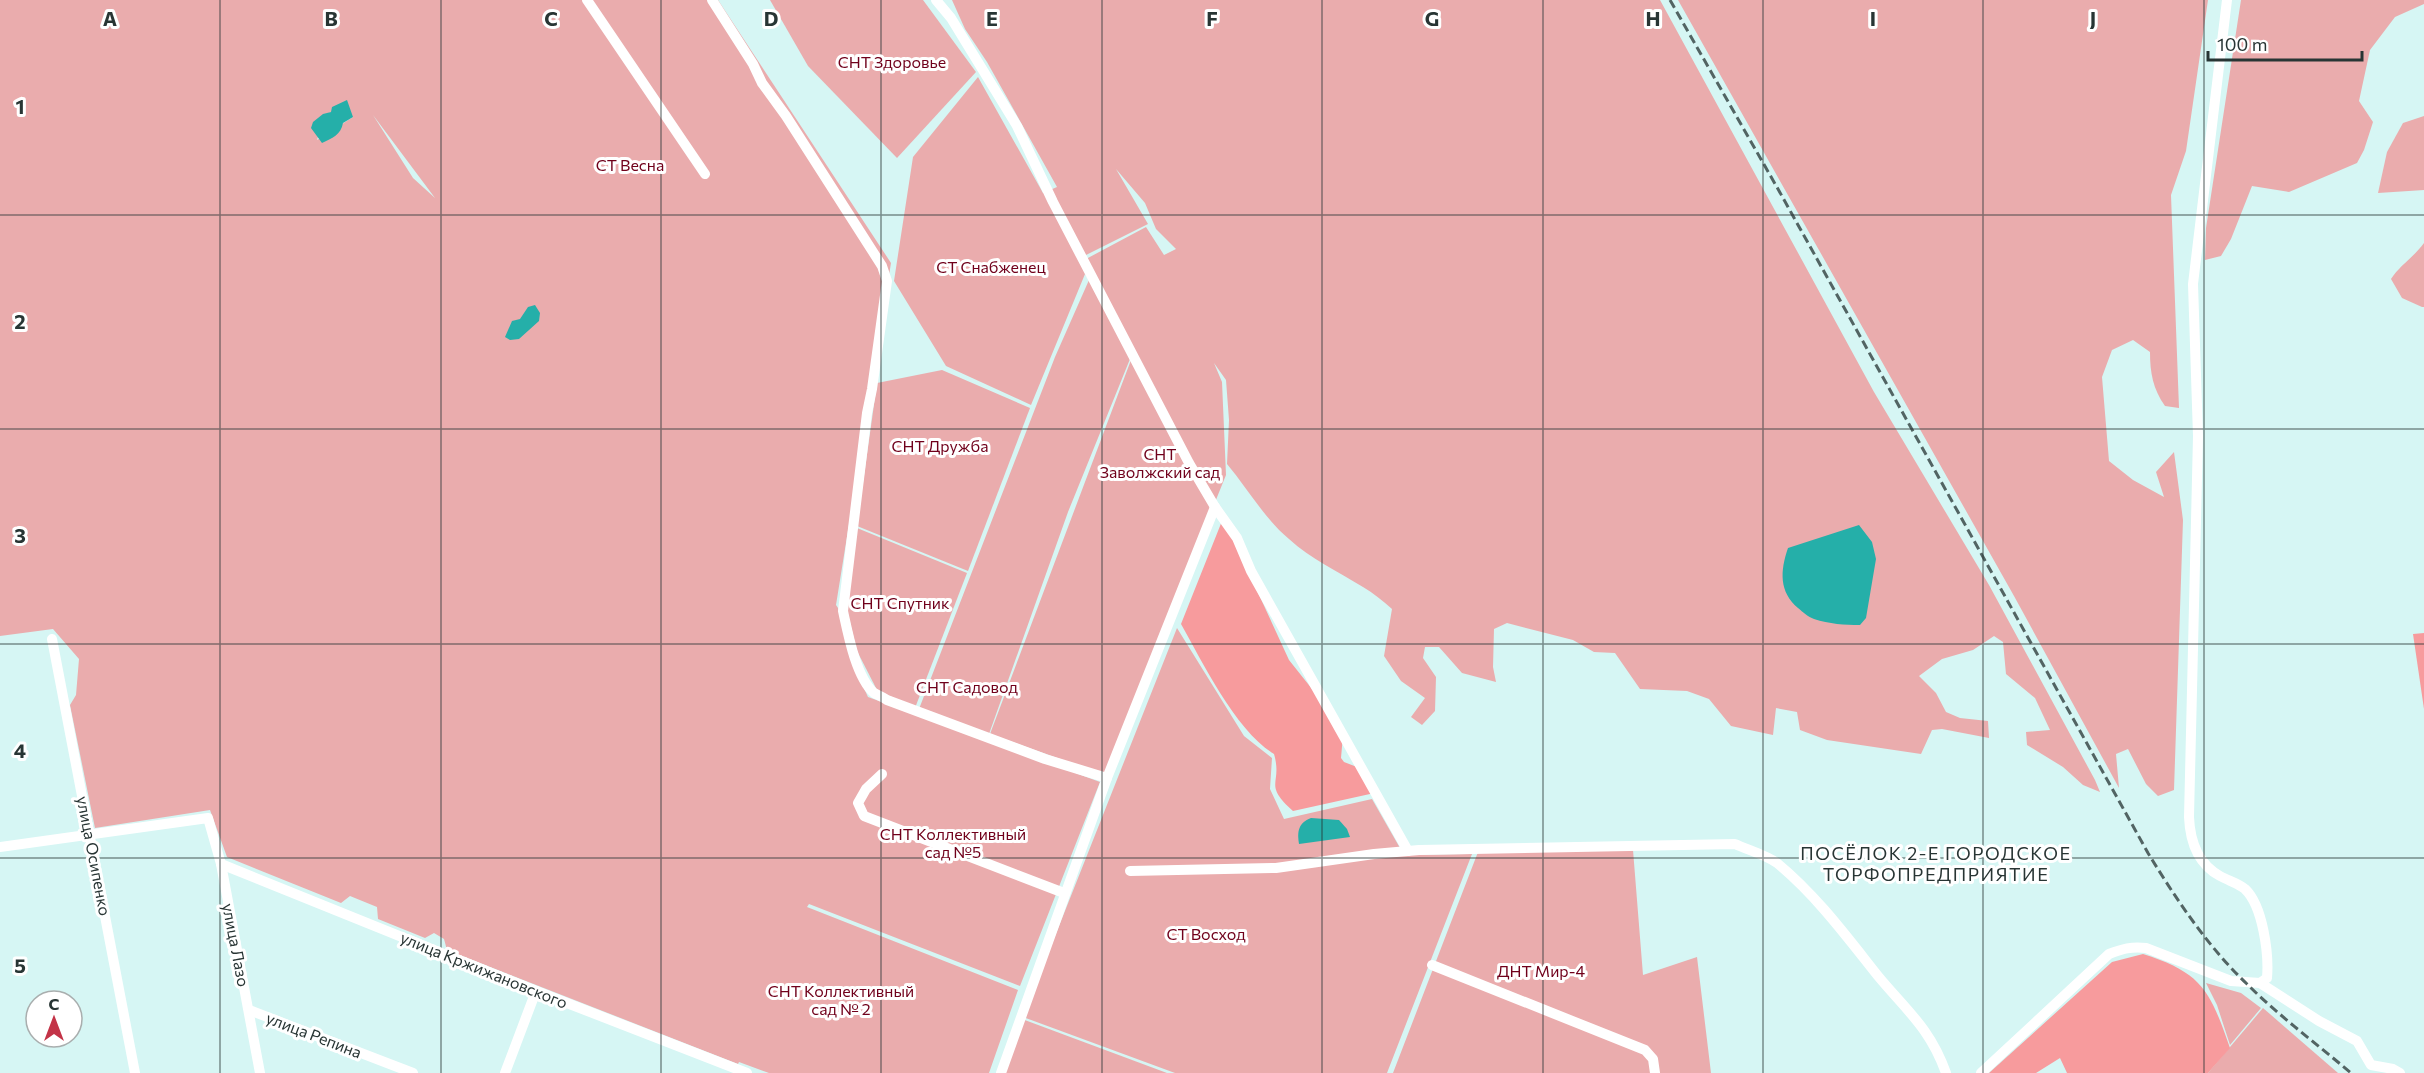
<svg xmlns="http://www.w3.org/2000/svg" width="2424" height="1073" viewBox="0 0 2424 1073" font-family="Commissioner,sans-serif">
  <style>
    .green { fill: #eaacad; fill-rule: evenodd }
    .forest { fill: #f79b9d }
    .water { fill: #25afa9 }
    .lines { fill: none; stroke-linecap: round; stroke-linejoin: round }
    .street { stroke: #fff; stroke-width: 10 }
    .rail { stroke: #526463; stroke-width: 3; stroke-dasharray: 9 4.5; stroke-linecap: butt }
    .grid { fill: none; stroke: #283534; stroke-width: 1.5; stroke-opacity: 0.55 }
    .labels { text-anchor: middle; stroke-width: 6; stroke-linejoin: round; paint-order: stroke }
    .park-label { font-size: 16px; fill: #70001b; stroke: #fff }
    .street-label { font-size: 16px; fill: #283534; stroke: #fff }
    .neighbourhood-label { font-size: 18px; letter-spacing: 1.5px; fill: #283534; stroke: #fff }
    .grid-label { font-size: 20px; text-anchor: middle; font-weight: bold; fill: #283534; stroke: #fff; stroke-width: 6; stroke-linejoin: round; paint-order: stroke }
  </style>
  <rect width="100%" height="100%" fill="#d6f6f4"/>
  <g class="green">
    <path d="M0 0H718L891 263 836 605 838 608 850 658 868 697 1100 782 1020 986 809 904 807 907 1018 990 989 1073H769L739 1062 738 1064 447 950 444 939 434 933 425 938 378 919 377 907 350 896 341 903 227 857 210 810 95 828 70 705 76 695 79 659 53 629 0 636ZM331 112 353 117 317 140 325 115ZM373 115 435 198 413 178Z"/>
    <path d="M770 0H923L976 72 897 158 808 66Z"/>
    <path d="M952 0H1660L1874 392 1989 585 2095 780 2100 792 2083 785 2063 767 2027 745 2026 732 2050 730 2035 698 2006 674 2003 642 1994 636 1973 650 1942 659 1919 676 1936 693 1946 712 1960 718 1988 721 1989 738 1942 729 1932 730 1921 754 1827 740 1800 730 1797 712 1776 708 1773 735 1731 726 1709 699 1687 691 1640 689 1615 653 1594 652 1573 640 1507 623 1494 629 1493 667 1496 682 1462 673 1439 647H1425L1423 658 1436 677 1435 711 1422 725 1411 717 1425 698 1401 681 1384 656 1392 609C1383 601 1373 593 1363 587 1337 571 1311 559 1289 539 1264 518 1248 489 1227 464L1229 420 1226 380 1214 363 1222 382 1226 475 1105 775 990 734 1134 352 1085 274 1031 405 946 366 894 281 913 157 978 77 1043 193 1057 187 987 62 965 29ZM1116 169 1145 203 1156 229 1176 249 1164 255 1146 227 1086 259V255L1148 224Z"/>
    <path d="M1678 0H2208L2186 151 2171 195 2179 408 2165 406C2153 389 2150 373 2150 352L2133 340 2112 350 2102 377 2109 461 2133 480 2164 497 2156 472 2174 452 2183 520 2174 790 2158 796 2146 784 2128 749 2116 754 2119 788 2014 596Z"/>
    <path d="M2241 0H2424V4L2395 17 2370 50 2359 101 2373 122 2364 150 2357 163 2289 192 2252 186 2231 239 2221 256 2205 260 2206 228Z"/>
    <path d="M2424 116V190L2378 193 2387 152 2403 123Z"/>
    <path d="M2424 243V307H2422L2402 298 2391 279C2400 265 2414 257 2424 243Z"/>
    <path d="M1089 280 1130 359 1068 512 989 734 919 709 1055 357Z"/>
    <path d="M942 370 1030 408 968 571 857 526 877 383Z"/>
    <path d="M857 528 967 573 915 708 877 690 857 651 847 610Z"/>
    <path d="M1177 628 1244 736 1272 758 1270 789 1284 819 1372 799 1404 855 1472 854 1387 1073H1175L1023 1017Z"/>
    <path d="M1633 850 1643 975 1697 957 1711 1073H1393L1478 852Z"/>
    <path d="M2206 983 2241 993 2261 1008 2230 1045 2217 1005Z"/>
    <path d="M2263 1008 2338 1073H2208Z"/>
    <path d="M1022 1019 1167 1073H1001Z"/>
  </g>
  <g class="forest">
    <path d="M1222 521 1230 532 1289 660 1316 694 1343 735 1341 758 1344 762 1357 767 1379 792 1293 811C1262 783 1283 785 1274 754 1236 731 1203 663 1181 624Z"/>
    <path d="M2424 633V709L2413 634Z"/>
    <path d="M2143 954C2203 973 2210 991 2230 1048L2208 1073H2067L2060 1058 2036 1073H1989L2112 962Z"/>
  </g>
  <g class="water">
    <path d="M347 100 353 117 343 123C341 135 332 138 322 143L311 128 313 122 323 114 331 112 332 107Z"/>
    <path d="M535 305 540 313 539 321 519 339 510 340 505 337 512 321 520 319 528 307Z"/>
    <path d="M1859 525 1872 542 1876 559 1866 618 1860 625C1845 625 1829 624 1814 619 1808 617 1803 612 1798 608 1779 592 1780 571 1788 548Z"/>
    <path d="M1311 818 1339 820 1347 829 1350 837 1299 844C1297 832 1298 823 1311 818Z"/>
  </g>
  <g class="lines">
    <g class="street">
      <path d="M587 0 705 174"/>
      <path d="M712 0 753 64 762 83 786 116 882 266 887 281 872 389 867 413 843 611C848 634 856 677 874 693 878 695 883 697 887 700L1045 759 1107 778"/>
      <path d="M936 0 951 18 1017 126 1053 202 1189 463 1215 507 1237 538 1251 571 1408 851"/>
      <path d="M52 639 135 1073"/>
      <path d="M882 774 866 789 858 803 864 816 1064 893"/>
      <path d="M0 847 208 818 221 864 260 1073"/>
      <path d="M221 864 536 991 747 1073"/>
      <path d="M1130 871 1276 868 1374 854 1419 850 1735 844C1748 850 1766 855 1777 863 1816 895 1847 937 1878 976 1907 1011 1930 1028 1946 1073"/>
      <path d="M1432 965 1645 1050 1653 1059 1655 1073"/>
      <path d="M2260 983 2319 1021 2357 1041 2371 1065 2393 1069 2400 1073"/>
      <path d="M249 1010 413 1073"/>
      <path d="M505 1073 536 991"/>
      <path d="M1001 1073 1107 778 1215 507"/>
      <path d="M1981 1073 2109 954C2122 949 2132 946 2146 948L2231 981 2260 983 2267 978C2269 954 2263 906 2245 889 2238 883 2229 881 2220 876 2198 864 2190 841 2189 817L2198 436 2193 284 2227 0"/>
    </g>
    <path class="rail" d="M1670 0 1778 189 2148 853C2176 899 2208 947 2247 984 2279 1016 2317 1044 2351 1073"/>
  </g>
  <path class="grid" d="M220 0V1073M441 0V1073M661 0V1073M881 0V1073M1102 0V1073M1322 0V1073M1543 0V1073M1763 0V1073M1983 0V1073M2204 0V1073M0 215H2424M0 429H2424M0 644H2424M0 858H2424"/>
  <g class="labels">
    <g class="park-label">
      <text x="892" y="68">СНТ Здоровье</text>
      <text x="630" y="171">СТ Весна</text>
      <text x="991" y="273">СТ Снабженец</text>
      <text x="940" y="452">СНТ Дружба</text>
      <text x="1160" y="460">СНТ<tspan x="1160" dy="18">Заволжский сад</tspan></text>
      <text x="900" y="609">СНТ Спутник</text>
      <text x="967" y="693">СНТ Садовод</text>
      <text x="953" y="840">СНТ Коллективный<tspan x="953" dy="18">сад №5</tspan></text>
      <text x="1206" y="940">СТ Восход</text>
      <text x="1541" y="977">ДНТ Мир-4</text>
      <text x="841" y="997">СНТ Коллективный<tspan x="841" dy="18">сад № 2</tspan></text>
    </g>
    <g class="street-label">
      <text transform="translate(94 856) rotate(79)" y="6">улица Осипенко</text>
      <text transform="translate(236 945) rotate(79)" y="6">улица Лазо</text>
      <text transform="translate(484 970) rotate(22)" y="6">улица Кржижановского</text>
      <text transform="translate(314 1035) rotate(21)" y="6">улица Репина</text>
    </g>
    <g class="neighbourhood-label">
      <text x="1936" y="860">ПОСЁЛОК 2-Е ГОРОДСКОЕ<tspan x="1936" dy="21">ТОРФОПРЕДПРИЯТИЕ</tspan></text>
    </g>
  </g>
  <g class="grid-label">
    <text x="110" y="26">A</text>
    <text x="331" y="26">B</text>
    <text x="551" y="26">C</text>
    <text x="771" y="26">D</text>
    <text x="992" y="26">E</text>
    <text x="1212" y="26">F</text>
    <text x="1432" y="26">G</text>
    <text x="1653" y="26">H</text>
    <text x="1873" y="26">I</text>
    <text x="2093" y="26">J</text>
    <text x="20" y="114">1</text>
    <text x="20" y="329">2</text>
    <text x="20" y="543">3</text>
    <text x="20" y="758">4</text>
    <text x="20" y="973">5</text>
  </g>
  <g transform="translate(54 1019)"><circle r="28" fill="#ffffff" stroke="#a9aeae" stroke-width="1.5"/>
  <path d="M0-4.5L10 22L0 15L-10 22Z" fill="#c33347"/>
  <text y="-9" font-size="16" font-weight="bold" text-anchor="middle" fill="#283534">С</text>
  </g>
  <path d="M2208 51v9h154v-9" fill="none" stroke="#283534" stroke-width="3"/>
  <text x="2217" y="51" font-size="18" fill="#283534" stroke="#ffffff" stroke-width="4.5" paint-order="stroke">100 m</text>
</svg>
